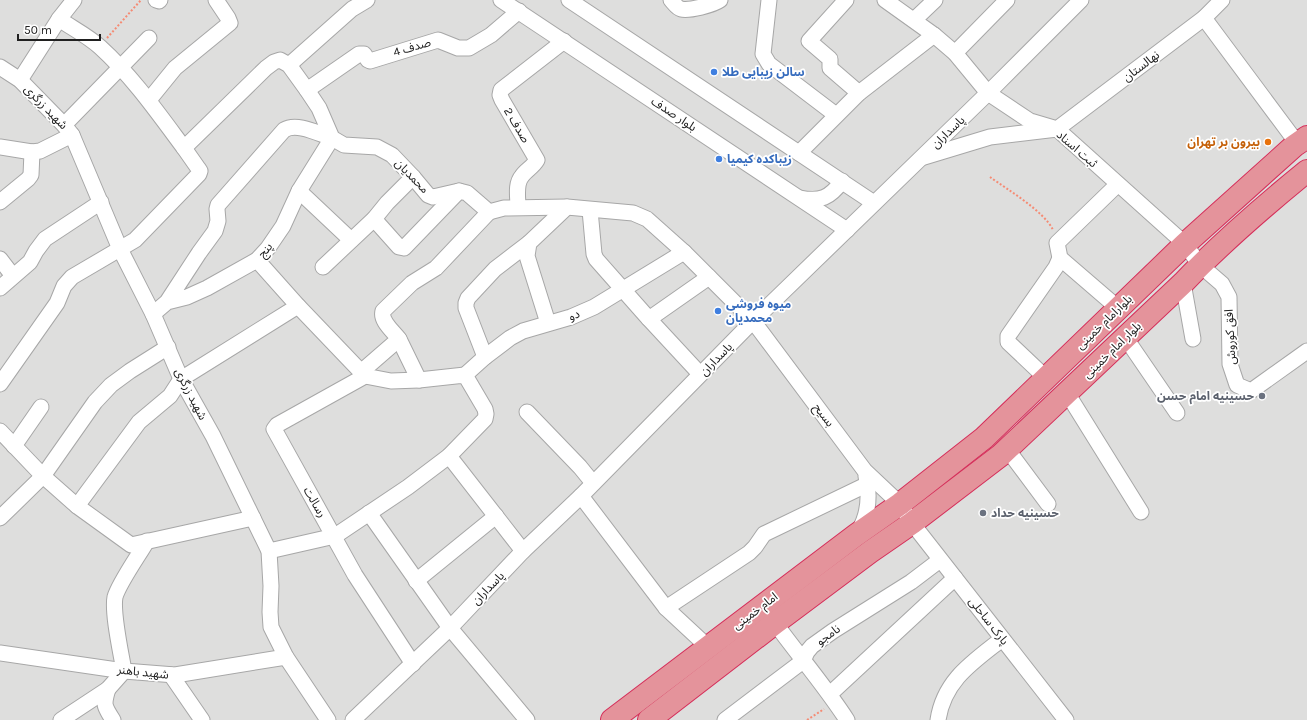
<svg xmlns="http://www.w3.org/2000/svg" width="1307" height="720" viewBox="0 0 1307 720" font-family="Karla,'Noto Sans Arabic',sans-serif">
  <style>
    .residential { fill: #dededd }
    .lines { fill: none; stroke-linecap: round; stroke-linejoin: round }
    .minor-casing { stroke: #a7a7a7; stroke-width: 17 }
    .highway-casing { stroke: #d52e5a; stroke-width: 24 }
    .path { stroke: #f58b74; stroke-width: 2; stroke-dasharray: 2 2; stroke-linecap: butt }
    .minor { stroke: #fff; stroke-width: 15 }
    .highway { stroke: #e4939b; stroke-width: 22 }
    .shop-dot { fill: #3f7fe0; stroke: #fff; stroke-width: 1.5 }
    .food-dot { fill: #e8710a; stroke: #fff; stroke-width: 1.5 }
    .worship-dot { fill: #6b7280; stroke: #fff; stroke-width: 1.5 }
    .labels { text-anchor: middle; stroke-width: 3.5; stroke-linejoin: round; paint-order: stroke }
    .street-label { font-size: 12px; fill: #202020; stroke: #fff }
    .shop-label { font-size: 12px; font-weight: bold; fill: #366cbe; stroke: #fff; text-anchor: start }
    .food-label { font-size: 12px; font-weight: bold; fill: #c56008; stroke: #fff; text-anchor: end }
    .worship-label { font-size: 12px; font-weight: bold; fill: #5b616d; stroke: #fff; text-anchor: end }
  </style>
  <rect width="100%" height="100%" fill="#f1eee7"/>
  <rect class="residential" x="0" y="0" width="1307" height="720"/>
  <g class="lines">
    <g class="minor-casing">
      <g id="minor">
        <path d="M156 0 159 1 160 0"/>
        <path d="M501 0 847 230"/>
        <path d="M569 0 874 203"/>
        <path d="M671 0C674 3 677 8 681 9 689 11 713 5 720 0"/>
        <path d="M769 0 763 54 769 64 836 115"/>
        <path d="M846 0 809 41 830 59V68L859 93"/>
        <path d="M885 0 934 35 955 53 988 93 1030 121 1057 129 1204 18 1222 0"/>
        <path d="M1204 18 1297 143"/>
        <path d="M59 19C72 28 88 36 100 47 132 76 158 113 184 148L266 68 274 62 280 60 289 65 307 90 319 108 332 138 344 145 377 147 392 155 413 177 428 195 433 197 459 191 467 193 489 212 504 208 567 207 633 213 647 219 684 252 753 321 865 471 900 504 912 523 1066 720"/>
        <path d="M914 20 935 0"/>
        <path d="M955 53 1007 0"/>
        <path d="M289 65 352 9 367 0"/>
        <path d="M0 67 20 80 64 125 72 135 120 249 153 314 181 379 213 436 269 551 271 586 270 612 271 627 286 657 328 720"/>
        <path d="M20 80 59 19 74 0"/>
        <path d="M307 90 359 54H364L368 60 370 61 438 40 458 48H469L491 35 519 11"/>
        <path d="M149 100 175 68 230 23 228 18 216 0"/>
        <path d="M64 125 149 38"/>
        <path d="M0 147 32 152 40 151 72 135"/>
        <path d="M799 153 859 93 934 35"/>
        <path d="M924 157 990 137 1057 129 1185 244 1200 265 1222 284 1229 297 1230 364 1237 385 1251 391 1307 351"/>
        <path d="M1117 185 1057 243 1060 258 1118 308"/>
        <path d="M299 191 351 240"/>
        <path d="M800 198C820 202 830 198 842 181"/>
        <path d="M0 202 28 179 31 175 32 152"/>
        <path d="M518 207C518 197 515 184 522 176 526 170 533 167 537 160L502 100 500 95 501 90 564 41"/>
        <path d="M590 210 594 254 596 259 649 319 700 374"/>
        <path d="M374 219 399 247 404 248 459 191"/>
        <path d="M0 259 13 276"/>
        <path d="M257 260 298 306 365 376 391 381 419 380 465 375 485 409 486 414 485 419 449 456 408 487 335 536 269 551"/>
        <path d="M323 267 374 219 387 203 413 177"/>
        <path d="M1183 283 1193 339"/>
        <path d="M0 288 30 262 36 251 45 239 101 202"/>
        <path d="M153 314 167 302 187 297 207 288 257 260 268 248 283 226 299 191 332 138C319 134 297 122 284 130L218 205 217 209 218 221 215 231 199 253 167 302"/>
        <path d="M649 319 709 277"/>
        <path d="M548 323 527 256 529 243 567 207"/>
        <path d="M1125 337 1177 413"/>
        <path d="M399 339 419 380"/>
        <path d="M485 357 466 308V303L468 298 495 269 529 243"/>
        <path d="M361 372 399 339C393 331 380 321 383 311L412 283 436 268 489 212"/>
        <path d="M465 375 485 357 510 338 523 331 571 317 594 307 684 252"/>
        <path d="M365 376 277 425 274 429 355 575 413 664"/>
        <path d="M1046 378 1008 342V336L1056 267 1060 258"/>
        <path d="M0 384 57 303 64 286 72 277 135 240 199 174 200 171 198 168 184 148"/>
        <path d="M1067 393 1141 512"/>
        <path d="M527 412 580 467 593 483"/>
        <path d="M0 431 43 476 77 506 131 545 253 518"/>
        <path d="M14 446 41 407"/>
        <path d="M1007 449 1048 504"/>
        <path d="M449 456 523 551"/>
        <path d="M581 496 666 608 708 647"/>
        <path d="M77 506 139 422 170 396 181 379 298 306"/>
        <path d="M369 513 450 628 527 720"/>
        <path d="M0 518 43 476 95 402 111 385 130 371 168 347"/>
        <path d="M858 532C869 515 870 496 866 476"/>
        <path d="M416 581 496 516"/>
        <path d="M666 608 749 553 755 547 764 534 868 484"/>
        <path d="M775 623C799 656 825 686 847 720"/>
        <path d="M0 653 124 671 175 675 286 657"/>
        <path d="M171 675 202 720"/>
        <path d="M108 689C103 705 104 706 113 720"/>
        <path d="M830 694 955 578"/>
        <path d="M61 720 108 689 124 671C121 653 112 613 115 597 119 583 139 555 147 541"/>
        <path d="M353 720 450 628 523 551 581 496 753 321 988 93 1081 0"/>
        <path d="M725 720 803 661 807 652 812 646 833 631 911 582 940 560"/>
        <path d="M938 720C944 680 973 662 1002 639"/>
      </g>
    </g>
    <g class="highway-casing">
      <g id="highway">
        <path d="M612 720 856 535 900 504 984 438 1185 244 1294 146 1307 137"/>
        <path d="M649 720 775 623 870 552 912 523 1001 455 1183 283C1221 243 1264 206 1307 171"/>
      </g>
    </g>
    <g class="path">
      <path d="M107 38 141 0"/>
      <path d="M990 177C1008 190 1044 211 1053 230"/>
      <path d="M807 720 824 709"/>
    </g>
    <use href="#minor" class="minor"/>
    <use href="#highway" class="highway"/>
  </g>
  <g class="shop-dot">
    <circle cx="714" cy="72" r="4"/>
    <circle cx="719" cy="159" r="4"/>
    <circle cx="718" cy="311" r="4"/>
  </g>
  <circle class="food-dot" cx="1268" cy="142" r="4"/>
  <g class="worship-dot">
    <circle cx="1262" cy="396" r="4"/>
    <circle cx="983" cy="513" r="4"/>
  </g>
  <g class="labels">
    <g class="street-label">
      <text transform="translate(412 47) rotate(-16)" y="4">صدف 4</text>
      <text transform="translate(1141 66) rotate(-37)" y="4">نهالستان</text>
      <text transform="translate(46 107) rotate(46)" y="4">شهید زرگری</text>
      <text transform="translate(674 114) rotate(34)" y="4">بلوار صدف</text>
      <text transform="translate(517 125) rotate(59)" y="4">صدف 2</text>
      <text transform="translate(948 132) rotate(-44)" y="4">پاسداران</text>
      <text transform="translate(1077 149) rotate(41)" y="4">ثبت اسناد</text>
      <text transform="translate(412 176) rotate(46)" y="4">محمدیان</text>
      <text transform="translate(265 250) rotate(-51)" y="4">پنج</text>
      <text transform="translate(574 315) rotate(-21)" y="4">دو</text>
      <text transform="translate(1104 322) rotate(-44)" y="4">بلوارامام خمینی</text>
      <text transform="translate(1230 337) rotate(-93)" y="4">افق کوروش</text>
      <text transform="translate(1112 350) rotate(-44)" y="4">بلوار امام خمینی</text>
      <text transform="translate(716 359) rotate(-46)" y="4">پاسداران</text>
      <text transform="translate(191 394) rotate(63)" y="4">شهید زرگری</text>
      <text transform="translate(824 415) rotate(53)" y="4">بسیح</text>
      <text transform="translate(315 502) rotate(60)" y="4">رسالت</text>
      <text transform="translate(488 588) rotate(-46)" y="4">پاسداران</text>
      <text transform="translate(755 611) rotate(-37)" y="4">امام خمینی</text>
      <text transform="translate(989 621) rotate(52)" y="4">پارک ساحلی</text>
      <text transform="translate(828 635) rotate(-36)" y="4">نامجو</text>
      <text transform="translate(143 672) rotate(6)" y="4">شهید باهنر</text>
    </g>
    <g class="shop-label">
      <text x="722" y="76">سالن زیبایی طلا</text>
      <text x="727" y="163">زیباکده کیمیا</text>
      <text x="726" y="308">میوه فروشی<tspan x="726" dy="14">محمدیان</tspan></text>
    </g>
    <g class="food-label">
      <text x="1260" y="146">بیرون بر تهران</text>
    </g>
    <g class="worship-label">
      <text x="1254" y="400">حسینیه امام حسن</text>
      <text x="991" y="517" text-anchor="start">حسینیه حداد</text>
    </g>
  </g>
  <path d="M18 34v6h82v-6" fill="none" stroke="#202020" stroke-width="2"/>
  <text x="24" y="34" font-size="12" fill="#202020" stroke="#ffffff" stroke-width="3" paint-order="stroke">50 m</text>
</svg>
